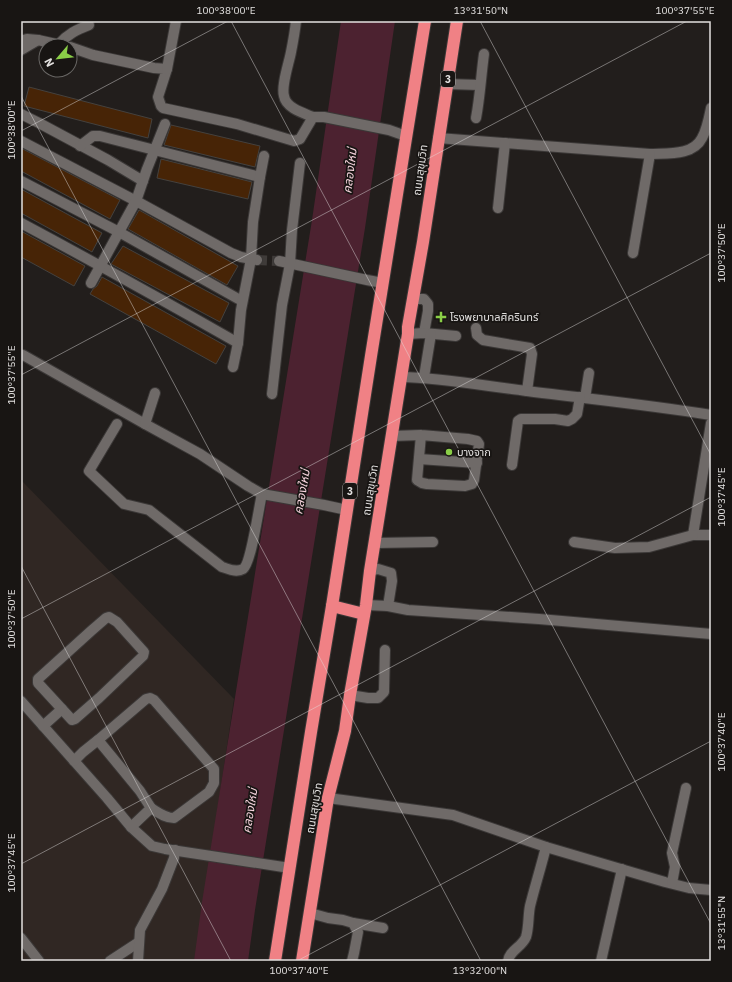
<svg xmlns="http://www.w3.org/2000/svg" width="732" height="982" viewBox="0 0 732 982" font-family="'IBM Plex Sans','Noto Sans Thai',sans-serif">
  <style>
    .built { fill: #302723 }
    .water { fill: #4c2230 }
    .building { fill: #472406; stroke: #44413e }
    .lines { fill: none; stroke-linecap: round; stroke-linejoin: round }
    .minor-tunnel { stroke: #3f3b39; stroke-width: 10; stroke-dasharray: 10 5; stroke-linecap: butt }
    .minor-casing { stroke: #3b3837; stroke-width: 12 }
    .highway-casing { stroke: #3b3837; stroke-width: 14 }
    .minor { stroke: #6f6a68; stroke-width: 10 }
    .highway { stroke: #f08185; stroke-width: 12 }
    .ticks { fill: none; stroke: #e3e1e0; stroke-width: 1; stroke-opacity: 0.45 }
    .poi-dot { fill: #8ace47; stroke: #181513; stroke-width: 1.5 }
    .labels { text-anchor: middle; stroke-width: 3.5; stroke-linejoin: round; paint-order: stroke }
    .shield { fill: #181513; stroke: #a6a4a2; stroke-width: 1 }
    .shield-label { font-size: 10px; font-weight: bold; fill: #e3e1e0 }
    .street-label { font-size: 11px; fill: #e3e1e0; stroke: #181513 }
    .poi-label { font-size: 11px; fill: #e3e1e0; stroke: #181513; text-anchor: start }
    .water-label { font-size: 12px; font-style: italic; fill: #f6d4dd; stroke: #181513 }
    .neatline { fill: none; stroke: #e3e1e0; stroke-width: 1.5 }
    .ticks-label { font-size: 10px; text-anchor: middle; fill: #e3e1e0 }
  </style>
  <rect width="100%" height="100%" fill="#221e1c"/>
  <path class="built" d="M21 480 234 699 195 961H21Z"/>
  <path class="water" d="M341 21H395L365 228 255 910 248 961H194L202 902 312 220Z"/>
  <g class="building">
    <path d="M29 87 152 119 148 138 24 106Z"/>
    <path d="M171 125 260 146 255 167 164 145Z"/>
    <path d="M21 148 120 200 110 219 21 171Z"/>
    <path d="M161 159 252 182 248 199 157 178Z"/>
    <path d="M21 189 102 233 92 252 21 213Z"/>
    <path d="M139 210 238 266 227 285 128 229Z"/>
    <path d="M21 231 85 266 74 286 21 257Z"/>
    <path d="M123 246 229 303 220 322 111 264Z"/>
    <path d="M102 277 226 346 216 364 90 294 93 289 97 286Z"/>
  </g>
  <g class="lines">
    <path class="minor-tunnel" d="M257 260 279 261"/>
    <g class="minor-casing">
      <g id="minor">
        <path d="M296 21C295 31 293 42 291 52 289 63 281 86 284 96 286 108 303 113 313 117"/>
        <path d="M38 40 65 46"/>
        <path d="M21 41 27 39 38 40 21 50"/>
        <path d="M59 44C68 34 76 30 89 25"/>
        <path d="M70 47 93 55 154 68 167 69 158 97 161 106 163 108 237 124 294 141 300 139 313 117H324L389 130 406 136"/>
        <path d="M167 69 176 21"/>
        <path d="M447 84 480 85"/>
        <path d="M21 114 39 123 108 160 143 181"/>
        <path d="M476 118C480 97 481 76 484 54"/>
        <path d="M438 138 650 154C667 153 693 156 702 138 707 129 709 118 711 108"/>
        <path d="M21 141 138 202 231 253 241 257 257 260"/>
        <path d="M80 146 93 136H100L260 177"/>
        <path d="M21 181 119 232 242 301"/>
        <path d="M498 208 505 143"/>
        <path d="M21 223C94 262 166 302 238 343"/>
        <path d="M633 253 650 154"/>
        <path d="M279 261 367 280 383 283"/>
        <path d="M91 283 136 201 147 169 165 124"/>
        <path d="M413 301 417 299H424L428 304V311L424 333"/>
        <path d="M476 328 477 335 483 340 530 348 532 354 527 391"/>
        <path d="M408 334 424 333 456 336"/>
        <path d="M23 355 145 424 200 454 248 486 262 494 324 505 347 510"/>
        <path d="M233 367 238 343 241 310 251 259 253 222 260 177 264 156"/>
        <path d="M401 377C443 378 485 386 527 391 589 399 650 405 711 415"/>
        <path d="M424 377 431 334"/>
        <path d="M272 394 282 305 290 264 292 230 300 163"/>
        <path d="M585 398 589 373"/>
        <path d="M711 423 693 535H711"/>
        <path d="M117 424 89 471 124 504 149 510 222 567C229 569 236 573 243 569 251 564 259 506 262 494"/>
        <path d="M145 424 155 393"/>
        <path d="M392 436 421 435 468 439 477 441 479 444 474 480 472 484 465 486 427 484 422 483 417 480 421 435"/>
        <path d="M419 459 477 463"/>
        <path d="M512 465 518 421 521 419H555L568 421 572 419 577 414 580 397"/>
        <path d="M574 542 615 548 649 547 693 535"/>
        <path d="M375 543 433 542"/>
        <path d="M370 571 378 569 391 573 392 581 388 606"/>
        <path d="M366 605 388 606 408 610 539 619 711 634"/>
        <path d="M109 617 117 622 144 652 143 656 99 698 75 719 72 720 38 683V679L91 631 106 618Z"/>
        <path d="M350 695 368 698H378L384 692 385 650"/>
        <path d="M21 701 107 798 131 827 152 846 165 849 290 868"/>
        <path d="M43 726 62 709"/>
        <path d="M98 740 146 699 150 698 154 700 214 769V783L209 792 174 818C165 818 159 813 151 808"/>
        <path d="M74 761 83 752 98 740 140 791 151 808 131 827"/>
        <path d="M328 798 453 815 546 847 665 882 689 888 711 890"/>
        <path d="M672 883 675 867 672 853 686 788"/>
        <path d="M310 913 328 918 343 920 353 923 358 932 354 953 352 961"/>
        <path d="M353 923 383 928"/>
        <path d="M21 938 39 961"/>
        <path d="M110 961 139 942"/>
        <path d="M138 961 140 930 162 889 174 858 175 850"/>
        <path d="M508 961C509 951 522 947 526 937 529 927 528 916 530 906 535 886 541 867 546 847"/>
        <path d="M601 961 622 869"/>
      </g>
    </g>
    <g class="highway-casing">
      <g id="highway">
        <path d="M332 606 364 614"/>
        <path d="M275 961 311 732 332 606 371 356 407 132 425 21"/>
        <path d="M302 961 328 798 345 731 350 695 366 605 370 571 408 334V327L423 242 457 21"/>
      </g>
    </g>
    <use href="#minor" class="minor"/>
    <use href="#highway" class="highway"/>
  </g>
  <path class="ticks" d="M231 21 711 924M480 21 711 455M21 96 481 961M21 131 228 21M21 375 687 21M21 566 231 961M21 619 711 253M21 864 711 497M297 961 711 741"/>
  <g class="poi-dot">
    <path d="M439 311h4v4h4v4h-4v4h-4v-4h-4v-4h4z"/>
    <circle cx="449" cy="452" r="4"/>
  </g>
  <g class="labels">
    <g class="shield">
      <rect x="441" y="71" width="14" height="16" rx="3"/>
      <rect x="343" y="483" width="14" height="16" rx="3"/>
    </g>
    <g class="shield-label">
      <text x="448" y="83">3</text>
      <text x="350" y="495">3</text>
    </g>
    <g class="street-label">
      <text transform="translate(420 170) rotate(-82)" y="4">ถนนสุขุมวิท</text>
      <text transform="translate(370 490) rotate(-81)" y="4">ถนนสุขุมวิท</text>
      <text transform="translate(314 808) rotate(-80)" y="4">ถนนสุขุมวิท</text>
    </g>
    <g class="poi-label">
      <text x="450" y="321">โรงพยาบาลศิครินทร์</text>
      <text x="457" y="456">บางจาก</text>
    </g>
    <g class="water-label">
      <text transform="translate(350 171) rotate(-83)" y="4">คลองใหม่</text>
      <text transform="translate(302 492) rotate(-80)" y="4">คลองใหม่</text>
      <text transform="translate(250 811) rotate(-81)" y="4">คลองใหม่</text>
    </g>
  </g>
  <rect width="732" height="982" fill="none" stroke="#181513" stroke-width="44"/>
  <g transform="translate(58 58) rotate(242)"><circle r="19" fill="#181513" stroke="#696765"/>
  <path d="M0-3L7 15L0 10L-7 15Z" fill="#8ace47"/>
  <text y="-6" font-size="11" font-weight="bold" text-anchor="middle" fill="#e3e1e0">N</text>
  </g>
  <rect x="22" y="22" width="688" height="938" class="neatline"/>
  <g class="ticks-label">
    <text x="226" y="14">100°38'00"E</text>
    <text x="481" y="14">13°31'50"N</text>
    <text x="685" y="14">100°37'55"E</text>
    <text transform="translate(11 130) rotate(-90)" y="4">100°38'00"E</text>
    <text transform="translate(721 253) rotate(-90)" y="4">100°37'50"E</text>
    <text transform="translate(11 375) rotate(-90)" y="4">100°37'55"E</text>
    <text transform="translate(721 497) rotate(-90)" y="4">100°37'45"E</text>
    <text transform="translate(11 619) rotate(-90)" y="4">100°37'50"E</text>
    <text transform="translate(721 742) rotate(-90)" y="4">100°37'40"E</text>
    <text transform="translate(11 863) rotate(-90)" y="4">100°37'45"E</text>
    <text transform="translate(721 923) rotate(-90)" y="4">13°31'55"N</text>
    <text x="299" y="974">100°37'40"E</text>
    <text x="480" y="974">13°32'00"N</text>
  </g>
</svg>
